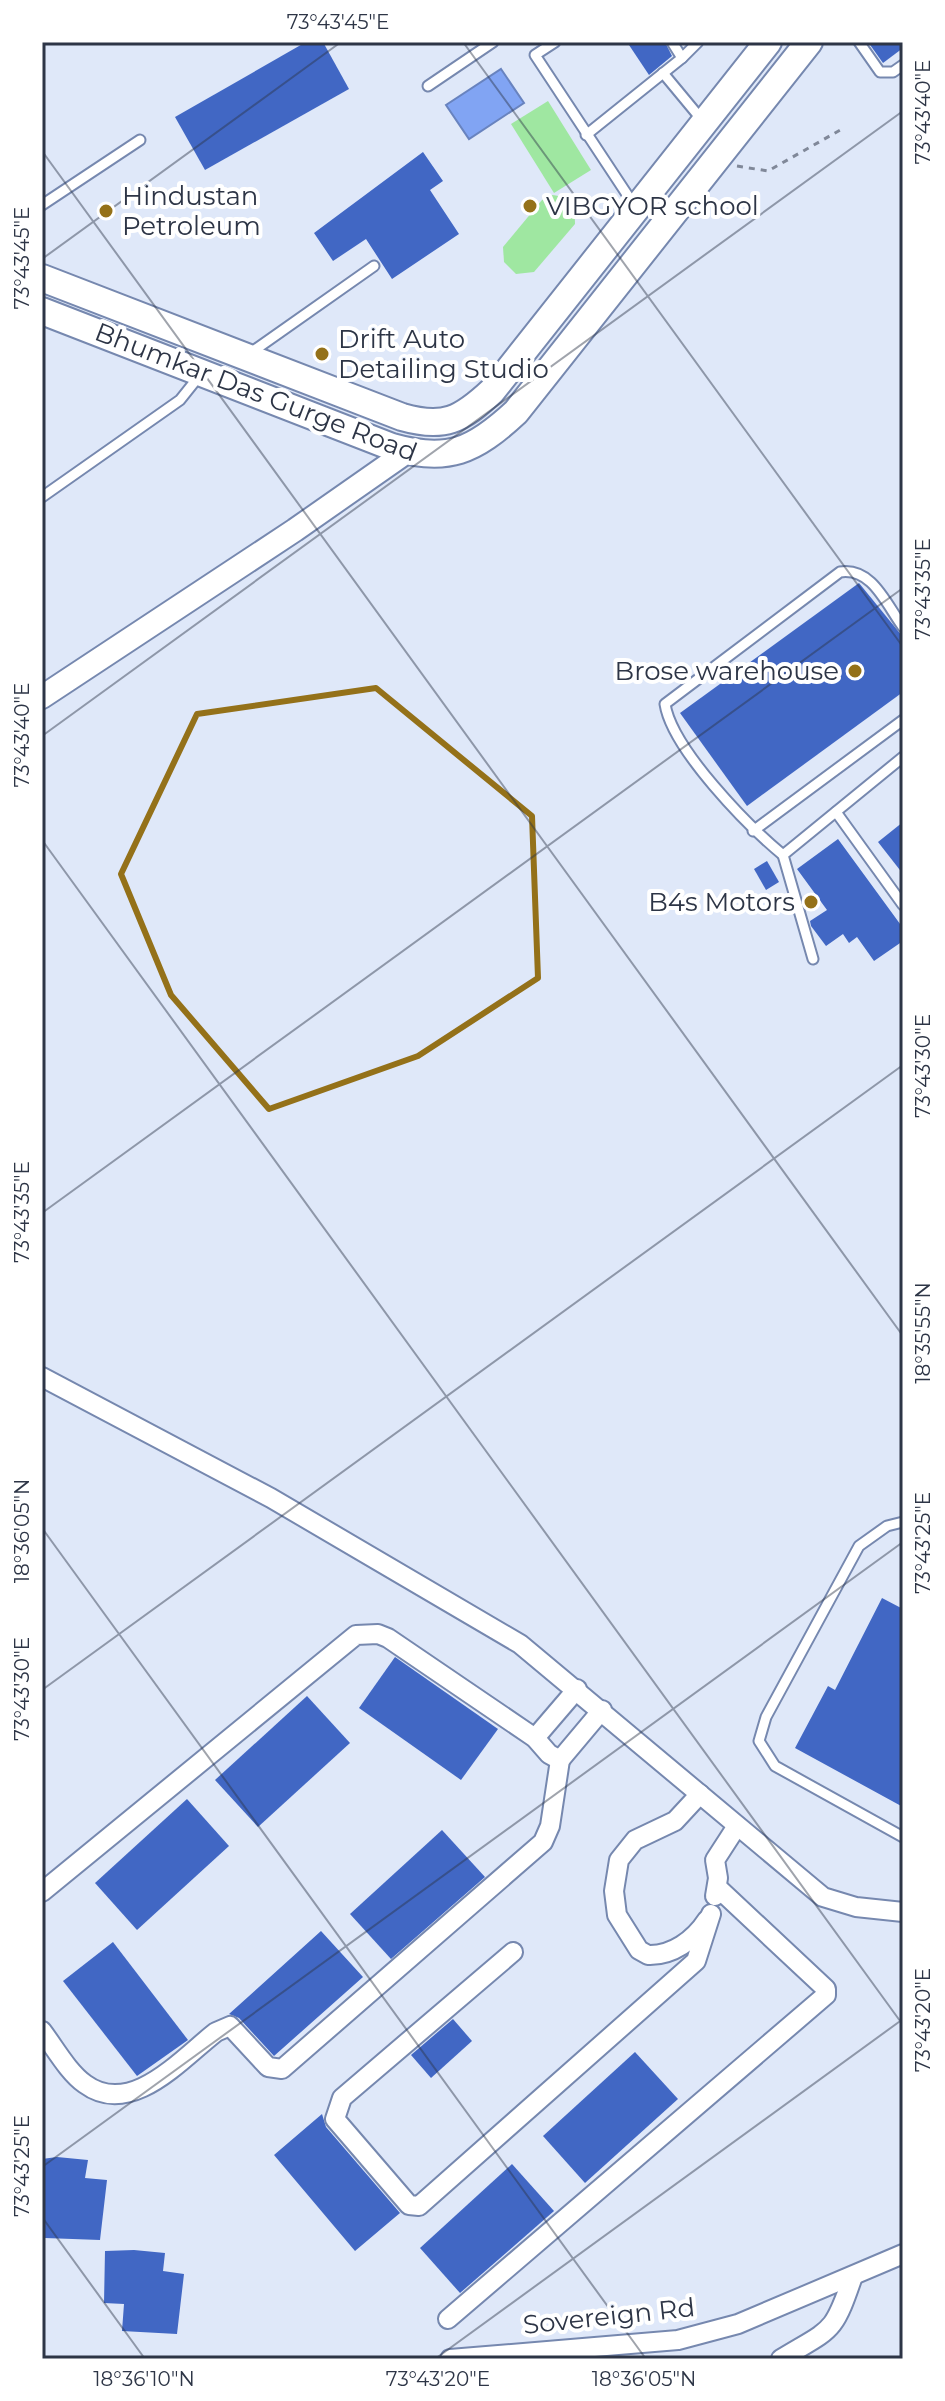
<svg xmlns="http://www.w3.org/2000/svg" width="945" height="2401" viewBox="0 0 945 2401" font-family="Montserrat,sans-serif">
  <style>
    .green { fill: #9fe7a1 }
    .water { fill: #81a4f3; stroke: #6883bf; stroke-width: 2 }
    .building { fill: #4167c4 }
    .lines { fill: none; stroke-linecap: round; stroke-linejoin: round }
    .service-casing { stroke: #7688af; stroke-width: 13 }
    .minor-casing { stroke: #7688af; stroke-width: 22 }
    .tertiary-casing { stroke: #7688af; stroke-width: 26 }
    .secondary-casing { stroke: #7688af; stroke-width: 30 }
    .path { stroke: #808899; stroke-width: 3; stroke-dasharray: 6 6; stroke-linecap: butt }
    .service { stroke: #fff; stroke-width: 9 }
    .minor { stroke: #fff; stroke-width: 18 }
    .tertiary { stroke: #fff; stroke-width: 22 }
    .secondary { stroke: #fff; stroke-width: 26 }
    .marked { fill: none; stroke: #947119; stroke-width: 6; stroke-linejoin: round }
    .ticks { fill: none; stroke: #2d3546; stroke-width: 2; stroke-opacity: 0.45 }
    .poi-dot { fill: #947119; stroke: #fff; stroke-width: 3 }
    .labels { text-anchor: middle; stroke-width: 8; stroke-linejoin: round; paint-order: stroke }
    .poi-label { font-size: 26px; fill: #2d3546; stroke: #fff; text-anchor: start }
    .street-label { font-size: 26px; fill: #2d3546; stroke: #fff }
    .neatline { fill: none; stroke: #2d3546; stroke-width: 3 }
    .ticks-label { font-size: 20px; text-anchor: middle; fill: #2d3546 }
  </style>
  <rect width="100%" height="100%" fill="#dfe8f9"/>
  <g class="green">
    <path d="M548 101 591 170 554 193 511 124Z"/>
    <path d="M551 195C569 196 575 206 575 224L534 272 516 274 504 262 503 247 542 200Z"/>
  </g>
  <path class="water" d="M501 69 524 103 469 139 446 105Z"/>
  <g class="building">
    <path d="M306 42H323L349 89 205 170 175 117Z"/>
    <path d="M627 42H665L672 56 649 75Z"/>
    <path d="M868 42H903V48L883 63Z"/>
    <path d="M423 152 443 181 430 190 459 234 392 279 366 239 333 261 314 233Z"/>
    <path d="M859 583 903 637V692L747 806 680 713Z"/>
    <path d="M903 822V874L878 842Z"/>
    <path d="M838 839 903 928V941L874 961 857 937 849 943 843 934 826 946 811 926 810 921 827 910 797 869Z"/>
    <path d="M767 861 779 882 766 890 754 869Z"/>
    <path d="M882 1598 903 1609V1807L795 1748 828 1686 835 1690Z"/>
    <path d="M395 1657 498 1729 461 1780 359 1708Z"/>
    <path d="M307 1696 350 1743 258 1827 215 1780Z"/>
    <path d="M187 1799 229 1846 137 1930 95 1883Z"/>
    <path d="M442 1830 485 1877 391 1959 350 1914Z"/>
    <path d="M321 1931 363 1977 274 2056 239 2018 229 2014Z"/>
    <path d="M113 1942 188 2040 137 2076 63 1981Z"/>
    <path d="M453 2019 472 2041 431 2078 411 2055Z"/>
    <path d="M635 2052 678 2099 585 2183 543 2136Z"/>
    <path d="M322 2114 326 2127 400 2213 355 2251 274 2155Z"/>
    <path d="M57 2157 88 2160 85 2178 107 2180 100 2240 45 2238 42 2159Z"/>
    <path d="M512 2164 554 2211 460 2293 420 2248Z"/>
    <path d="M134 2250 165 2253 163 2271 184 2274 177 2334 122 2331 124 2304 104 2303 105 2251Z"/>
  </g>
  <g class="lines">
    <g class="service-casing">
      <g id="service">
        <path d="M555 42 535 55 634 205"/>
        <path d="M859 42 880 72H893L903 65"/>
        <path d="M682 58 698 42"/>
        <path d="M663 73 702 120"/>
        <path d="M428 86 493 42"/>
        <path d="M586 135 682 58 672 42"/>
        <path d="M42 205 140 140"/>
        <path d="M249 354 374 266"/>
        <path d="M42 497 180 400 200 375"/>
        <path d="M836 812 903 905"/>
        <path d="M753 831 903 720"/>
        <path d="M783 855C748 826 672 749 665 704L840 572C872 567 886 604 903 627"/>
        <path d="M813 959 783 855 903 757"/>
        <path d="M903 1522 887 1526 859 1546 766 1717 759 1741 775 1766 903 1837"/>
      </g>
    </g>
    <g class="minor-casing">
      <g id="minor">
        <path d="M42 1377 271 1498 520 1644 823 1897 856 1907 903 1912"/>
        <path d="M535 1738 577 1689"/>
        <path d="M560 1760 602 1710"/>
        <path d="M700 1794 675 1821 635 1840 619 1860 614 1891 617 1915 639 1950 648 1955C672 1956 694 1940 707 1920"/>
        <path d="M42 1892 356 1635 378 1634 388 1638 535 1738 549 1754 560 1760 550 1826 543 1842 282 2069 268 2067 230 2026 216 2032C181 2059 131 2118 85 2084 68 2072 55 2048 42 2031"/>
        <path d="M715 1896 718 1878 715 1860 737 1826"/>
        <path d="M513 1952 342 2098 335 2119 409 2205 419 2206 696 1961 711 1914"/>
        <path d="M448 2319 826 1995V1989L717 1887"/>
        <path d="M450 2359 678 2340 738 2324 903 2254"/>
        <path d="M781 2359C832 2328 833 2335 853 2276"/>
      </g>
    </g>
    <g class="tertiary-casing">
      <path id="tertiary" d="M42 697 295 530 408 451"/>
    </g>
    <g class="secondary-casing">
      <g id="secondary">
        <path d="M42 278 402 417C444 429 461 420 492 391L768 42"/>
        <path d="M42 311 392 447C448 463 474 451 516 412L809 42"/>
      </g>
    </g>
    <path class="path" d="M737 166 768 171 842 129"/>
    <use href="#service" class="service"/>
    <use href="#minor" class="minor"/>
    <use href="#tertiary" class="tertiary"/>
    <use href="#secondary" class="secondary"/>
  </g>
  <path class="marked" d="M376 688 532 816 538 978 418 1056 269 1109 171 995 121 874 197 714Z"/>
  <path class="ticks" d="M463 42 903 647M42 151 903 1336M42 259 341 42M42 736 903 111M42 840 903 2025M42 1213 903 588M42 1528 646 2359M42 1690 903 1065M42 2167 903 1542M42 2217 145 2359M435 2359 903 2019"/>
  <g class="poi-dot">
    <circle cx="530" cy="206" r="8"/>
    <circle cx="106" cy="211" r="8"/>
    <circle cx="322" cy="354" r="8"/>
    <circle cx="855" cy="671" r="8"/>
    <circle cx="811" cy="902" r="8"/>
  </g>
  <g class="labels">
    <g class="poi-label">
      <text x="122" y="205">Hindustan<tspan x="122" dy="30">Petroleum</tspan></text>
      <text x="546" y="215">VIBGYOR school</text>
      <text x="338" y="348">Drift Auto<tspan x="338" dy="30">Detailing Studio</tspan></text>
      <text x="839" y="680" text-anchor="end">Brose warehouse</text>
      <text x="795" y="911" text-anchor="end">B4s Motors</text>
    </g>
    <g class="street-label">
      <text transform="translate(256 392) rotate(21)" y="9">Bhumkar Das Gurge Road</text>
      <text transform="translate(609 2316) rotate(-6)" y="9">Sovereign Rd</text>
    </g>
  </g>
  <rect width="945" height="2401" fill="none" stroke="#ffffff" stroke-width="88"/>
  <rect x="44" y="44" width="857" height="2313" class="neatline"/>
  <g class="ticks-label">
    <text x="338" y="29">73°43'45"E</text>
    <text transform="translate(923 112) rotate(-90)" y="7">73°43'40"E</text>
    <text transform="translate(22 258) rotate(-90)" y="7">73°43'45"E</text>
    <text transform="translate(923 589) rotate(-90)" y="7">73°43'35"E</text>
    <text transform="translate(22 735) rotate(-90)" y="7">73°43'40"E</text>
    <text transform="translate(923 1066) rotate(-90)" y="7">73°43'30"E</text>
    <text transform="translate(22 1212) rotate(-90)" y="7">73°43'35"E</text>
    <text transform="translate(923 1333) rotate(-90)" y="7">18°35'55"N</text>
    <text transform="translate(22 1531) rotate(-90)" y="7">18°36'05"N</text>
    <text transform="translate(923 1543) rotate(-90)" y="7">73°43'25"E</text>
    <text transform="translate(22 1689) rotate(-90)" y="7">73°43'30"E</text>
    <text transform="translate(923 2020) rotate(-90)" y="7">73°43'20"E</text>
    <text transform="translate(22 2166) rotate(-90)" y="7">73°43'25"E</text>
    <text x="144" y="2386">18°36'10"N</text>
    <text x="438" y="2386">73°43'20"E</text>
    <text x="644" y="2386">18°36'05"N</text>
  </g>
</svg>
